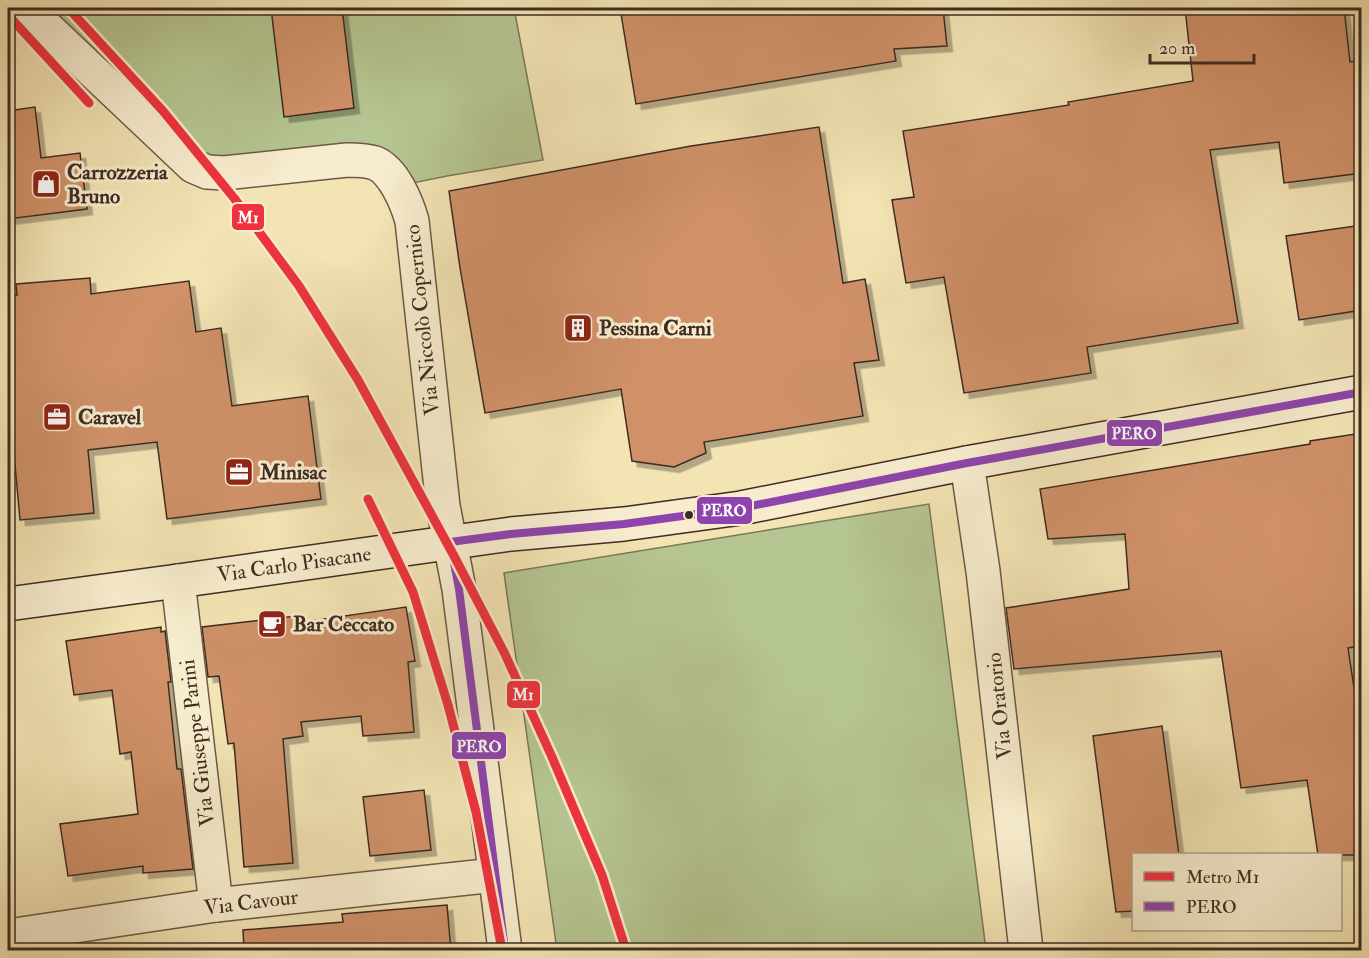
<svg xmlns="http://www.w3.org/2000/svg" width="1369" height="958" viewBox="0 0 1369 958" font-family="'IM FELL Double Pica',serif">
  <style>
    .green { fill: #b5c591; stroke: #7a785a; stroke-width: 1.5 }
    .building { fill: #d09169; stroke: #3e2c23; stroke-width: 1.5; filter: url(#shadow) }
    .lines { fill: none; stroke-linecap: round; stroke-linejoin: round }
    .street-casing { stroke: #6b5a47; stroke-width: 36 }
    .secondary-casing { stroke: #3e2c23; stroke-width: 36 }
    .street { stroke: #f7edce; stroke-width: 33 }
    .secondary { stroke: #f7edce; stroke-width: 33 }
    .bus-1-casing { stroke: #f7edce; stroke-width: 12 }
    .bus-1 { stroke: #8e44ad; stroke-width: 8 }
    .metro-1-casing { stroke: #f7edce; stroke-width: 14 }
    .metro-1 { stroke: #ee333e; stroke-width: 9 }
    .bus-dot { fill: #3e2c23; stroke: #f7edce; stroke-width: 2 }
    .labels { text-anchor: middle; stroke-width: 6; stroke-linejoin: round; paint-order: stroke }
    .poi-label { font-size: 21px; font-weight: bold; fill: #3e2c23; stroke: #f7edce; text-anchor: start }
    .street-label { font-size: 21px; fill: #3e2c23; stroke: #f7edce }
    .line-badge { stroke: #f7edce; stroke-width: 2 }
    .badge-label { font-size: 16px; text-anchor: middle; font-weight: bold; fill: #fff }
  </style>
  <defs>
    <filter id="shadow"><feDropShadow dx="5.5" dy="5.5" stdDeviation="0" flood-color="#0004"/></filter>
  </defs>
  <rect width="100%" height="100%" fill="#f3e4b4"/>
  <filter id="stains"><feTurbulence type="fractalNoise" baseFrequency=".00333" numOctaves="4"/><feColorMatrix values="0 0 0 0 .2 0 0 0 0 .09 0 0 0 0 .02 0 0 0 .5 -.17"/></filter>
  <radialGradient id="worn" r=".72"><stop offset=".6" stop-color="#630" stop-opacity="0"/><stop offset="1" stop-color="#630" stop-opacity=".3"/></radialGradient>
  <g class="green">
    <path d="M26 8H514L543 160 447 176 398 186 388 174 224 173Z"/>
    <path d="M929 504 986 950H557L504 573Z"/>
  </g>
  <g class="building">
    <path d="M271 8H342L354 108 284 117Z"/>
    <path d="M620 8H943L947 46 894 49 896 61 636 104Z"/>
    <path d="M1185 8H1344L1350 62 1362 60V173L1284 183 1279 142 1210 150 1238 323 1087 347 1091 373 964 393 944 277 906 283 892 200 914 197 903 131 1069 105 1068 102 1193 81Z"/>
    <path d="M35 107 41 158 80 153 87 209 8 219V111Z"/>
    <path d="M819 127 843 283 865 279 879 360 854 363 863 416 704 442 706 453 674 467 632 461 621 389 485 413 460 268 449 191 691 146Z"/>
    <path d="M1362 225V310L1299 320 1286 236Z"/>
    <path d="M90 278 91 294 189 281 196 332 221 328 232 406 308 396 321 499 167 519 157 442 88 450 94 513 20 520 8 388V296L17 295 16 284Z"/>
    <path d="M1362 433V646L1348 648 1362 741V855H1318L1307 780 1241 788 1221 651 1014 669 1006 608 1129 589 1125 534 1048 539 1040 489 1310 444V441Z"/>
    <path d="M406 607 415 661 408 662 414 732 363 736 361 716 301 722 303 736 283 739 293 863 244 867 234 743 228 744 219 676 208 677 202 627 296 616 297 623Z"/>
    <path d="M161 627V632L165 631 171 682H168L177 769H181L193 869 143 873V866L68 876 60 824 138 814 131 752 120 754 112 690 74 695 66 641Z"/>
    <path d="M1162 726 1179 855H1134V911L1116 912 1093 736Z"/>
    <path d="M424 790 431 850 370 856 363 797Z"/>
    <path d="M447 905 451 951H244L243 930 343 922 342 914Z"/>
  </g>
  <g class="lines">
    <g class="street-casing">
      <g id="street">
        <path d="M26 8 193 166 207 172 224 173 347 160C356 160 366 160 375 163 394 171 407 203 412 221L443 506 459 589 505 950"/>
        <path d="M967 463 983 571 1026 950"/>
        <path d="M178 581 216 905"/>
        <path d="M8 936 216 905 495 875"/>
      </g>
    </g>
    <g class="secondary-casing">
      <path id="secondary" d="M8 604 178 581 511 534 624 524 741 508 967 463 1362 392"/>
    </g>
    <use href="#street" class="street"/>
    <use href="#secondary" class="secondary"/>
    <g class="bus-1-casing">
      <g id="bus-1">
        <path d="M450 542 511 534 624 524 741 508 967 463 1362 392"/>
        <path d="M450 542 459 589 505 950"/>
      </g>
    </g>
    <use href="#bus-1" class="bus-1"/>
    <g class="metro-1-casing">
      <g id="metro-1">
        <path d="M68 8 163 111 234 198 299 286 358 380 454 556 504 652 552 757 602 875 626 950"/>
        <path d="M8 15 89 103"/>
        <path d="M368 499 413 592 448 705 476 812 502 950"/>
      </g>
    </g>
    <use href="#metro-1" class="metro-1"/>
  </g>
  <defs>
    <g id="shop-square" transform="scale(1.5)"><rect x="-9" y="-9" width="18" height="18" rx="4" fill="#8f2418" stroke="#f7edce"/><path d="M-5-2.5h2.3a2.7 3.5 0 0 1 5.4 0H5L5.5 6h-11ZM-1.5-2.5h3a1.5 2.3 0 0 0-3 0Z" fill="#fff"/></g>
    <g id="building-square" transform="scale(1.5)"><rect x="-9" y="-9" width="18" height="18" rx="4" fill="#8f2418" stroke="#f7edce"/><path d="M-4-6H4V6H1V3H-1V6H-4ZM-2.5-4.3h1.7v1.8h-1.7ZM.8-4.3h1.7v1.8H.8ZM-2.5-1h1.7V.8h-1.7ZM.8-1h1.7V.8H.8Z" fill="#fff"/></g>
    <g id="office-square" transform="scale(1.5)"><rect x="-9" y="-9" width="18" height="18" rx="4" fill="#8f2418" stroke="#f7edce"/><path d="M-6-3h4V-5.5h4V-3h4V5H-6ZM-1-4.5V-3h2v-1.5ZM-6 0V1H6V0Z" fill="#fff"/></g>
    <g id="cafe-square" transform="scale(1.5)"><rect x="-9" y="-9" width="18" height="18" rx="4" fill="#8f2418" stroke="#f7edce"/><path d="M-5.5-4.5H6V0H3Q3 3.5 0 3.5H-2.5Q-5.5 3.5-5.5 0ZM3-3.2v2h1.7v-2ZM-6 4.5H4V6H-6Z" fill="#fff"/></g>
  </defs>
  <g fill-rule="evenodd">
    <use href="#shop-square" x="46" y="184"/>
    <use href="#building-square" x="578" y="328"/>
    <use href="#office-square" x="57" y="417"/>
    <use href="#office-square" x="239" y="472"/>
    <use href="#cafe-square" x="272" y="624"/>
  </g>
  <circle class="bus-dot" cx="689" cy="515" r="5"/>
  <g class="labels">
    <g class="poi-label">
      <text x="67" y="179">Carrozzeria<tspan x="67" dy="24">Bruno</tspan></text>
      <text x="599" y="335">Pessina Carni</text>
      <text x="78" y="424">Caravel</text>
      <text x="260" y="479">Minisac</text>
      <text x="293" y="631">Bar Ceccato</text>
    </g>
    <g class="street-label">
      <text transform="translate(422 320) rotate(-96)" y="7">Via Niccolò Copernico</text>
      <text transform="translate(294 564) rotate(-8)" y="7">Via Carlo Pisacane</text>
      <text transform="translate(999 706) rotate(-96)" y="7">Via Oratorio</text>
      <text transform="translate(197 743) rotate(-97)" y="7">Via Giuseppe Parini</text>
      <text transform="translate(251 902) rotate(-7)" y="7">Via Cavour</text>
    </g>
  </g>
  <g class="line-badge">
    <rect x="231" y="203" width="34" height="28" rx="6" fill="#ee333e"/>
    <rect x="1106" y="419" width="57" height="28" rx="6" fill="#8e44ad"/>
    <rect x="696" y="496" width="57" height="29" rx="6" fill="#8e44ad"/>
    <rect x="506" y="680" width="35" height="29" rx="6" fill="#ee333e"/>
    <rect x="451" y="731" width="56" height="29" rx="6" fill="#8e44ad"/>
  </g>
  <g class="badge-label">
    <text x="248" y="223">M1</text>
    <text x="1134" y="439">PERO</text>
    <text x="724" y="516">PERO</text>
    <text x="523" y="700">M1</text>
    <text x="479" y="752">PERO</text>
  </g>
  <rect width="1369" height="958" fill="none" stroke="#f3e4b4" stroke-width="30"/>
  <rect x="9" y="9" width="1351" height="940" fill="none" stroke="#3e2c23" stroke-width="3"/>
  <rect x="15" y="15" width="1339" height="928" fill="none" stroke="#3e2c23" stroke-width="1.5"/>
  <rect x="1132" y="853" width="210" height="78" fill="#f7edce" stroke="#ada08a" stroke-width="1.5"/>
  <rect x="1144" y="872" width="30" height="9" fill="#ee333e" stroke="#ada08a" stroke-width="1.5"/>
  <text x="1186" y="883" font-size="18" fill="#3e2c23">Metro M1</text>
  <rect x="1144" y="902" width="30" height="9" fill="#8e44ad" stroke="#ada08a" stroke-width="1.5"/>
  <text x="1186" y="913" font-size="18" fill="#3e2c23">PERO</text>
  <path d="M1150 54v9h104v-9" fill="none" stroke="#3e2c23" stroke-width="3"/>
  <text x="1159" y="54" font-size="18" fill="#3e2c23" stroke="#f7edce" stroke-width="4.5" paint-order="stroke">20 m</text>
  <rect width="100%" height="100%" filter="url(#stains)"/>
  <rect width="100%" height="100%" fill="url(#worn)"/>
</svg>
